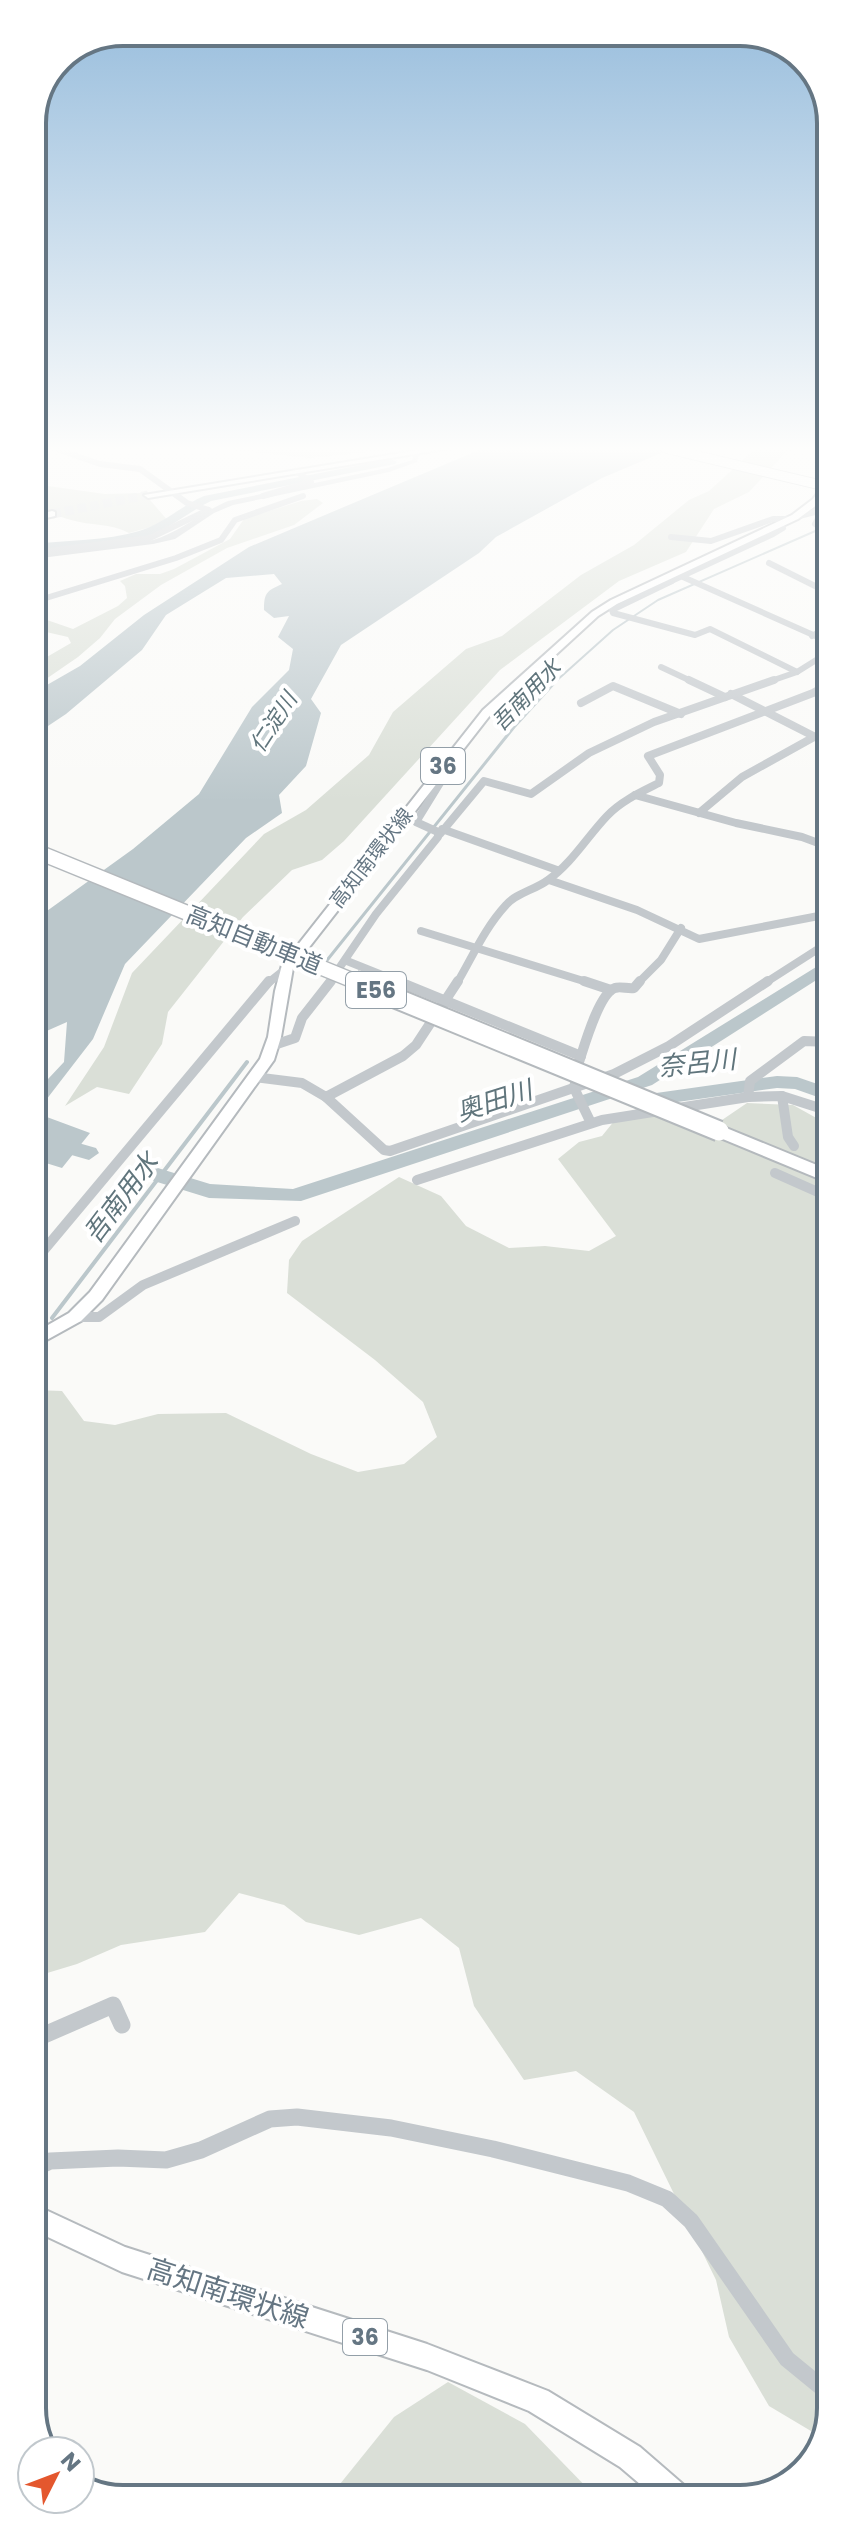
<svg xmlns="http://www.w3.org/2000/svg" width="863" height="2531" viewBox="0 0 863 2531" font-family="Poppins,'Noto Sans JP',sans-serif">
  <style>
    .green { fill: #dadfd7 }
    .water { fill: #bbc7cb }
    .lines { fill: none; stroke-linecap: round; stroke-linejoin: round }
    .stream-far2 { stroke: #bbc7cb; stroke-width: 2 }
    .stream-far1 { stroke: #bbc7cb; stroke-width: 3 }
    .stream { stroke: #bbc7cb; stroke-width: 4 }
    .river { fill: #bbc7cb; fill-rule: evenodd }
    .primary-tunnel { stroke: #d5d9db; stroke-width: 9; stroke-dasharray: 9 4; stroke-linecap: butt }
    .primary-casing { stroke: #b5babe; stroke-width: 4 }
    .motorway-casing { stroke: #b4b9bd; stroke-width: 4 }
    .minor-far3 { stroke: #c3c8cc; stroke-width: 6 }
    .minor-far2 { stroke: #c3c8cc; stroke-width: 8 }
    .minor-far1 { stroke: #c3c8cc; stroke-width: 10 }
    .minor { stroke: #c3c8cc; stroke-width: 17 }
    .tertiary { fill: #c3c8cc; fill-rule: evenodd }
    .primary { fill: #fff; fill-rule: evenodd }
    .motorway { fill: #fff; fill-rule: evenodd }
    .primary-bridge-casing { stroke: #b5babe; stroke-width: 11; stroke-linecap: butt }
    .motorway-bridge-far1-casing { stroke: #b4b9bd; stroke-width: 17; stroke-linecap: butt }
    .motorway-bridge-casing { stroke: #b4b9bd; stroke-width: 23; stroke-linecap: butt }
    .primary-bridge { stroke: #fff; stroke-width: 9 }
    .motorway-bridge-far1 { stroke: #fff; stroke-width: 14 }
    .motorway-bridge { stroke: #fff; stroke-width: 19 }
    .labels { text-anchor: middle; stroke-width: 8; stroke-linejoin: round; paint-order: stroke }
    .far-street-label { font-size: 20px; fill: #657683; stroke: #fff }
    .far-water-label { font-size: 22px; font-style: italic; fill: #60757c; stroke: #fff }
    .shield { fill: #fff; stroke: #939fa8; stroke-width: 2 }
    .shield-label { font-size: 22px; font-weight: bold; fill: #657683 }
    .street-label { font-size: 24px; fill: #657683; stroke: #fff }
    .water-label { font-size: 26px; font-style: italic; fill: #60757c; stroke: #fff }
    .near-street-label { font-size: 28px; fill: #657683; stroke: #fff }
    .rim { fill: none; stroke: #657683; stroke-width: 4 }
  </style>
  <rect width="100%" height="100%" fill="#fafaf8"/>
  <g class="green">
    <path d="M217 448H411L309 458Z"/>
    <path d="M756 448H796L786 452 749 492 714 509 686 552 619 581 500 670 344 841 322 860 292 870 243 917 168 1012 162 1044 129 1094 97 1087 65 1106 104 1047 132 973 264 834 306 810 369 755 393 712 466 649 502 636 581 575 634 545 689 500 709 491Z"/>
    <path d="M33 484 105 494 144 493 169 522 129 533C110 523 91 526 71 520 57 516 48 512 33 512Z"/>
    <path d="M317 499 323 503 294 525 227 548 161 585 115 619 100 638 78 657 33 688V665L71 643 68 637 33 629V614L40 613 47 620 73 629 118 606 127 598 125 586 120 581 136 574H160L174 569 230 539 244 519 301 501Z"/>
    <path d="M747 1103 793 1105 829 1125 831 2408 821 2437 769 2406 729 2337 716 2280 634 2112 576 2071 524 2080 474 2006 459 1948 421 1918 359 1935 306 1922 284 1905 239 1893 205 1932 121 1945 77 1964 34 1977V1390L62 1391 84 1421 115 1425 158 1414 226 1413 311 1454 358 1472 404 1464 437 1437 423 1402 375 1360 287 1293 289 1260 302 1241 399 1177 441 1196 466 1226 509 1248 545 1246 589 1251 616 1236 558 1159 579 1142 602 1136 619 1115 649 1105 722 1120Z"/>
    <path d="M448 2382 525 2424 596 2497 343 2498 340 2484 394 2417Z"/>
  </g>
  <path class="water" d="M484 448H673L602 478 496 537 479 553 341 645 311 699 321 713 306 766 279 795 282 813 246 838 125 964 93 1039 36 1113 90 1133 62 1168 33 1159V1095L64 1062 67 1022 33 1037V921L133 849 199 794 252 707 289 670 293 649 278 637 289 616 274 618 264 610C264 592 267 591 282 584L274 574 226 578 166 615 142 650 66 714 33 736V693L80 666 144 615 249 547Z"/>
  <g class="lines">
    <path class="stream-far2" d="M555 682 613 630 658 600 829 525"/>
    <path class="stream-far1" d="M316 974 514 727 557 680"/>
    <path class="stream" d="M52 1318 247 1062"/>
    <g class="river">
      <path d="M391 459 397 462 395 464 211 501C188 512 170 529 146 537 117 547 64 548 33 552V544C67 540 106 541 139 531 163 524 181 506 204 496Z"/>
      <path d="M829 959V972L652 1085 301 1201 209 1198 141 1177 138 1172 141 1167 148 1165 210 1184 293 1189 638 1077Z"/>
      <path d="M777 1076 797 1077 829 1088V1101L795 1089 777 1088 635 1108 625 1102 635 1096Z"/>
      <path d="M33 1130 96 1148 99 1153 89 1160 33 1144Z"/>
    </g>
    <path class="primary-tunnel" d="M52 514 148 495"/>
    <g class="primary-casing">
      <g id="primary">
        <path d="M432 448H451L148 498 144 495Z"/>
        <path d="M826 482H829C829 499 811 509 798 519L617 604 598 616 491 714 293 968 281 1037 274 1060 102 1300 81 1321 34 1347V1333L69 1313 90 1292 260 1059 268 1037 275 991 282 965 483 710 592 612 611 600 792 515 813 499Z"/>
        <path d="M52 511 55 512V516L33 521V516Z"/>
        <path d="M35 2205 125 2247 427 2344 548 2391 640 2447 685 2486 689 2496H654L620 2467 529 2411 427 2370 122 2272 35 2231Z"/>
      </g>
    </g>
    <g class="motorway-casing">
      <path id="motorway" d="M719 1125 829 1170V1183L713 1135 710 1131Z"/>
    </g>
    <g class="minor-far3">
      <path d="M54 448 100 464 140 469 187 503 209 510"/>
      <path d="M263 496 311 482 296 471"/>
      <path d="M795 517 823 510 815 524 829 528"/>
      <path d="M33 523 45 550"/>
      <path d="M671 537 711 541 773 519H786"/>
      <path d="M33 553 150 538 208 510"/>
      <path d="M769 563 829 593"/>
      <path d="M683 577 829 642"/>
      <path d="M672 581 612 610 613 613 695 635 710 629 797 672"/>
      <path d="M667 583 773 534 783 528 779 524"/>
      <path d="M33 602 176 558 221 540 235 520 303 496"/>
      <path d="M812 636 829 626"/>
      <path d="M661 667 693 682"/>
      <path d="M768 682 797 672 829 652"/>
    </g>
    <g class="minor-far2">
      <path d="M689 680 725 697"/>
      <path d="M731 694 829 744"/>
      <path d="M581 703 613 686 681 714"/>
      <path d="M635 795 736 823 802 837 829 847"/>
      <path d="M699 813 742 777 814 737"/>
      <path d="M442 829 557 870"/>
      <path d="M440 834 484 781 531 794 589 753 654 722 774 680"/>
      <path d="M549 880 637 910 699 939 829 914"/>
      <path d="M421 931 590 983"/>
      <path d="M347 961 402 983"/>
      <path d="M268 983 287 968"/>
      <path d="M329 983 376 914 438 837V832L416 822 459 752"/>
      <path d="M457 983C473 956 484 929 506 905 516 893 535 890 548 880 572 863 587 837 607 816 621 801 641 792 659 783L660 775 648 756 813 693 829 684"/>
      <path d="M638 983 661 960 681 928"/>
      <path d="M765 983 829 942"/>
    </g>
    <g class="minor-far1">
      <path d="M397 981 581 1056"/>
      <path d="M584 981 611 990"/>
      <path d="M274 1045 295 1038 302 1018 331 981"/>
      <path d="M579 1062C584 1047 599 993 615 988 620 986 628 989 634 988L640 981"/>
      <path d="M254 1077 302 1083 326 1097 403 1056 416 1045 458 981"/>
      <path d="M575 1083 574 1088 591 1123"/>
      <path d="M782 1096 788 1137 794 1146"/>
      <path d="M326 1097 384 1150 390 1151 614 1074 669 1046 768 981"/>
      <path d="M748 1097 750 1081 804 1041 829 1042"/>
      <path d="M775 1173 829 1197"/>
      <path d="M417 1180 602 1120 748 1097 782 1096 829 1111"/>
      <path d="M34 1262 269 981"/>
      <path d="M75 1317H99L143 1285 295 1221"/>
    </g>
    <g class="minor">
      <path d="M35 2039 113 2005 122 2025"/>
      <path d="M35 2168 50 2161 118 2158 166 2160 201 2150 270 2119 297 2117 391 2128 493 2149 628 2183 667 2199 691 2221 787 2359 831 2395"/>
    </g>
    <path class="tertiary" d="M414 454 419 455 417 462 389 472 233 505 214 513 175 539 153 544 33 559V555L153 540C180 532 202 512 228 501L387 468 412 460Z"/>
    <use href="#primary" class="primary"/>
    <use href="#motorway" class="motorway"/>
    <g class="primary-bridge-casing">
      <path id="primary-bridge" d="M665 448 829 487"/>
    </g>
    <g class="motorway-bridge-far1-casing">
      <path id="motorway-bridge-far1" d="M33 850 359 983"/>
    </g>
    <g class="motorway-bridge-casing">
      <path id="motorway-bridge" d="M354 981 719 1131"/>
    </g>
    <use href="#primary-bridge" class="primary-bridge"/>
    <use href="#motorway-bridge-far1" class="motorway-bridge-far1"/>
    <use href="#motorway-bridge" class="motorway-bridge"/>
  </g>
  <linearGradient id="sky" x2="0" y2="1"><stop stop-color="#96bcdc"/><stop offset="0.56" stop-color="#fdfdfc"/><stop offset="1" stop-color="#fdfdfc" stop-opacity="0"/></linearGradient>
  <rect width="863" height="802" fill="url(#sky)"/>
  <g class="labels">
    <g class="far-street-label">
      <text transform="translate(371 858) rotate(-52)" y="7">高知南環状線</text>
    </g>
    <g class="far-water-label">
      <text transform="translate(526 695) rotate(-46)" y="8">吾南用水</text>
      <text transform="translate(273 722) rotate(-57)" y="8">仁淀川</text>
    </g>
    <g class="shield">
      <rect x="421" y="748" width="44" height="36" rx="6"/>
      <rect x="346" y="972" width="60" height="36" rx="6"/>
      <rect x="343" y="2319" width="44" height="36" rx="6"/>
    </g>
    <g class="shield-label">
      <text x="443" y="774">36</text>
      <text x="376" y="998">E56</text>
      <text x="365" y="2345">36</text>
    </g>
    <g class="street-label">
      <text transform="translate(254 940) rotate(22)" y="8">高知自動車道</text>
    </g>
    <g class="water-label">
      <text transform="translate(697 1063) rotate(-6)" y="9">奈呂川</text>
      <text transform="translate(494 1101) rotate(-18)" y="9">奥田川</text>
      <text transform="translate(121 1198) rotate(-53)" y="9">吾南用水</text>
    </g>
    <g class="near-street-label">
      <text transform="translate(228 2293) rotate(18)" y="10">高知南環状線</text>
    </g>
  </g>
  <path d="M0 0H863V2531H0ZM123 46H740A77 77 0 0 1 817 123V2408A77 77 0 0 1 740 2485H123A77 77 0 0 1 46 2408V123A77 77 0 0 1 123 46Z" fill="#fff" fill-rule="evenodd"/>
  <path class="rim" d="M123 46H740A77 77 0 0 1 817 123V2408A77 77 0 0 1 740 2485H123A77 77 0 0 1 46 2408V123A77 77 0 0 1 123 46Z"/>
  <g transform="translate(56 2475) rotate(48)"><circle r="38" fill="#ffffff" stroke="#c1c8cd" stroke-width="2"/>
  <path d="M0-6L14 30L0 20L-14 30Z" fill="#e4572e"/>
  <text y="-12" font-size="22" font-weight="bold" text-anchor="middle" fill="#657683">N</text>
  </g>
</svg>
